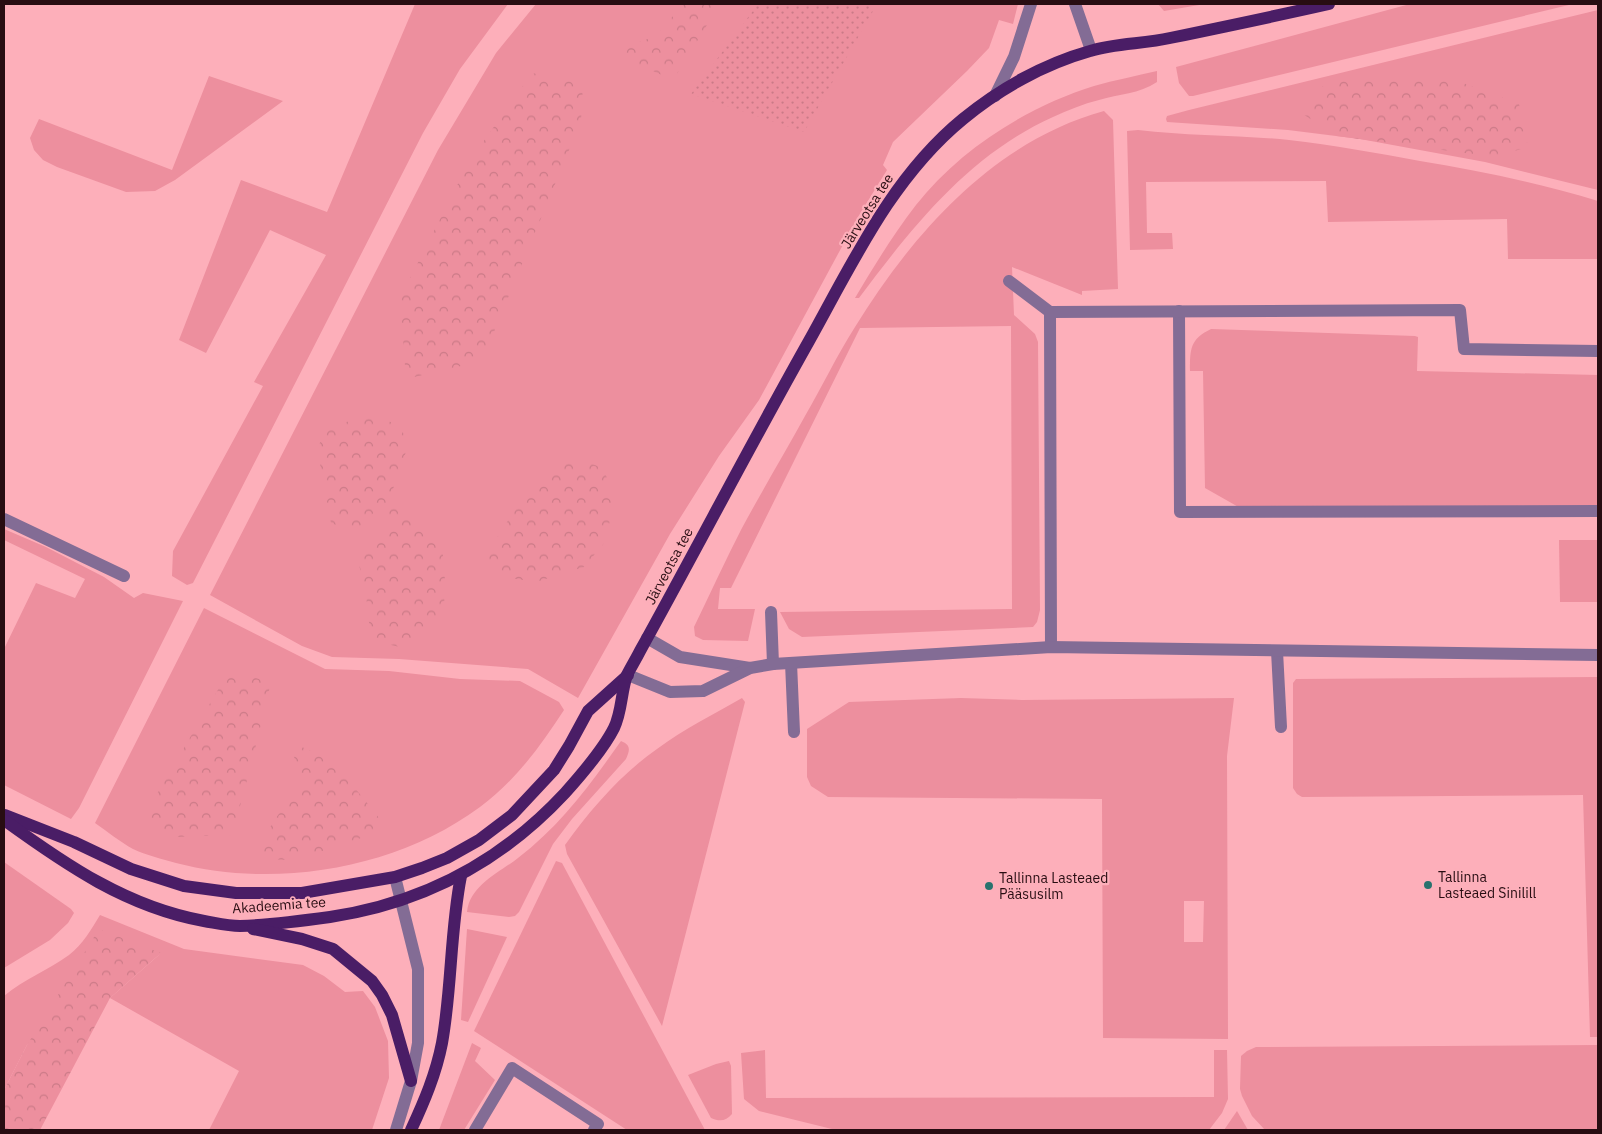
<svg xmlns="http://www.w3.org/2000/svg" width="1602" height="1134" viewBox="0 0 1602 1134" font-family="'IBM Plex Sans',sans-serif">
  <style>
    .grass { fill: #ed8f9e; fill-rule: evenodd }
    .forest { fill: url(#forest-crowns) }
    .park { fill: url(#park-dots) }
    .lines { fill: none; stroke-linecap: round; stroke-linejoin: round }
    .minor { stroke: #836c95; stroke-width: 12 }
    .major { stroke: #4a1d66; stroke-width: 12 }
    .poi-dot { fill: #29726e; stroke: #fdafba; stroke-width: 2 }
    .labels { text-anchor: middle; stroke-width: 4.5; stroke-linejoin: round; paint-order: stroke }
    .street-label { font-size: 14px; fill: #280d12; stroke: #fdafba }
    .poi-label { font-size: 14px; fill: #280d12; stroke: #fdafba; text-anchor: start }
  </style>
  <defs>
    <pattern id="forest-crowns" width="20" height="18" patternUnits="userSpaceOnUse" patternTransform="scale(1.25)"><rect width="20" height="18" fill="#ed8f9e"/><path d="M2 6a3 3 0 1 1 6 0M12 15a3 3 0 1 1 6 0" fill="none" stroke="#cb7a87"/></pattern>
    <pattern id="park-dots" width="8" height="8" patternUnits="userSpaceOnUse" patternTransform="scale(1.25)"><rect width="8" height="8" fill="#ed8f9e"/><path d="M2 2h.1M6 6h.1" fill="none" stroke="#cb7a87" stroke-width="1.8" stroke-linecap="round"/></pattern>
  </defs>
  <rect width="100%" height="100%" fill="#fdafba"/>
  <g class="grass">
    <path d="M415 4H508L460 69 423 133 193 583 187 585 172 576 173 551 263 386 254 382 326 255 270 230 206 353 179 340 241 180 327 212Z"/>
    <path d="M536 4H1018L1013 24 999 20 989 48 967 71 893 142 883 165 887 170 858 217 759 400 719 456 670 534 578 698 528 669 399 659 332 657 302 646 210 595 438 150 496 53Z"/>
    <path d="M1158 4H1205L1164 11Z"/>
    <path d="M1410 4H1573L1193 96H1189L1179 83 1176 67Z"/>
    <path d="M1598 10V190L1485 162 1360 139 1288 130 1167 122 1166 119 1167 116 1189 110Z"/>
    <path d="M1157 71V82C1139 94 1119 94 1099 100 1083 104 1068 110 1053 117 969 155 913 226 859 298H855C874 266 893 235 916 205 960 149 1027 107 1094 86 1115 80 1136 76 1157 71Z"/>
    <path d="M209 76 283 101 175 180 155 191 126 192 57 167 43 160 34 150 30 138 39 119 172 170Z"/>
    <path d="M1104 111 1113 120 1118 289 1082 291V295L1012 267 1014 315 1035 334 1038 342 1040 610 1037 622 1033 627 802 637 789 629 780 612 1012 609 1011 326 860 328 731 588H720L718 609H755L748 641 703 640 695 636 694 627C710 594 725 561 742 528 762 491 784 454 805 416 822 387 837 355 855 327 913 233 994 141 1104 111Z"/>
    <path d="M1138 130C1188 136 1239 135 1289 140 1333 145 1377 153 1420 161 1480 171 1540 183 1598 201V259H1508L1507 219 1328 222 1326 181 1146 182 1147 233H1172L1173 249 1130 250 1127 131Z"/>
    <path d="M1211 329 1415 336 1418 337 1417 371 1598 375V506L1242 509 1205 488 1203 371H1190C1190 349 1190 339 1211 329Z"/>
    <path d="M4 529 46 547 104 577 134 598 143 593 183 601 79 808 71 819 4 785V649L36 583 75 598 85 579 4 540Z"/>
    <path d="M1559 540H1598V602H1560Z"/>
    <path d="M204 608 325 669 389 671 460 679 520 681 559 702 564 710C540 747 515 781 480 807 396 869 276 889 176 863 162 859 146 855 133 849 120 842 107 831 95 823Z"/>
    <path d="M1598 677V1037H1590L1583 795 1302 797 1297 794 1293 788V683L1296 679Z"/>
    <path d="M742 698 745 702 662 1026 567 854 565 845C590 810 621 774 657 749 684 729 714 714 742 698Z"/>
    <path d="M961 698 1022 700 1234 698 1227 756 1228 1039 1103 1038 1102 799 828 797 811 786 807 777V729L849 702ZM1184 901H1204L1203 942H1184Z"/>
    <path d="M621 741C631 745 630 750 626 759L572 819 553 844 519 912 515 916 509 917 467 912C470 885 499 873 518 858 561 825 590 785 621 741Z"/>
    <path d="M556 861 562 863 705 1130H627L474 1031Z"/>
    <path d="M4 862 71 909 74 913 68 923 50 940 4 968Z"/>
    <path d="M100 915 184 949 303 965 324 976 345 992 363 991 375 1007 388 1041 389 1078 372 1130H209L239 1071 110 998 160 954 27 1045 4 1090V996C24 979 49 970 69 955 83 944 91 930 100 915Z"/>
    <path d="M467 929 507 937 468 1022 461 1020Z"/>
    <path d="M472 1043 481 1048 475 1061 495 1080 464 1130H439Z"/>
    <path d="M1598 1045V1130H1265L1252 1116 1242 1096 1240 1089 1241 1056 1247 1051 1256 1047Z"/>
    <path d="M765 1050 766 1098 1214 1097V1050H1227L1228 1099 1222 1113 1209 1130H836L759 1111 744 1099 741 1053Z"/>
    <path d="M729 1061 731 1066 732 1114C726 1121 720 1122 711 1118L688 1075 716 1064Z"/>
    <path d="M1237 1111 1248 1130H1224Z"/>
  </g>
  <g class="forest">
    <path d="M683 4H720L673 80 617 55 616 50 656 36Z"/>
    <path d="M532 73 583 83 581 121 482 361 406 379 400 298 469 162Z"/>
    <path d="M1447 77 1519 104 1528 147 1495 157 1337 136 1298 111 1330 79Z"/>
    <path d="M363 414H379L402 430 408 446 393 489 395 505 440 543 445 564 444 615 404 648 374 641 366 611 367 595 359 565 372 542 390 521 381 506 354 532 331 523 317 448 326 432Z"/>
    <path d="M573 457 603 468 615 498 605 542 584 567 536 582 504 577 488 571 489 550 524 496 549 470Z"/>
    <path d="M229 671 271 682 252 762 232 835 177 837 144 816Z"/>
    <path d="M289 744C332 750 362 798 388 829L295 860 263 859 257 847 278 815 305 785Z"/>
    <path d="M99 929 161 953 110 998 40 1130H4V1090L27 1045Z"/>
  </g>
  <path class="park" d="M758 4H877L804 132 691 94Z"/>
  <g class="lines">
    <g class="minor">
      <path d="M1075 4 1091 50"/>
      <path d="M995 96 1014 57 1031 4"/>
      <path d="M1009 281 1050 312"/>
      <path d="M1179 311 1180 512 1598 511"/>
      <path d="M4 519 124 576"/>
      <path d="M771 612 773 664"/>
      <path d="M647 638 680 657 750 668"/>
      <path d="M1051 647 1050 312 1460 310 1464 349 1598 351"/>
      <path d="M1277 651 1281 727"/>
      <path d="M791 663 794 732"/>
      <path d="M628 675 670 692 703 691 750 668 773 664 1051 647 1598 655"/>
      <path d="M395 877 418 969V1043L411 1081 396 1130"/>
      <path d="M475 1130 512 1068 598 1124 594 1130"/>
    </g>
    <g class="major">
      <path d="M5 815 74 842 131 869 184 886 236 893H302L395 877 422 868 447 858 479 840 512 815 554 770 569 746 588 711 628 675"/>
      <path d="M4 820C66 865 127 907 204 921 216 923 228 926 240 926 270 925 301 921 330 917 424 903 501 862 565 793 582 774 603 750 614 728 622 712 621 692 627 675 631 667 636 659 640 651 697 548 751 444 809 341 853 262 892 177 963 119 999 89 1044 64 1090 51 1115 43 1144 44 1170 38 1223 27 1276 16 1329 4"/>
      <path d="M253 929 302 939 333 949 372 981 382 995 392 1015 411 1081"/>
      <path d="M411 1130C424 1102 436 1074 442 1043 452 988 450 931 461 876"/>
    </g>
  </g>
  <g class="poi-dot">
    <circle cx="1428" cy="885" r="5"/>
    <circle cx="989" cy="886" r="5"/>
  </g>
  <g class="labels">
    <g class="street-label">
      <text transform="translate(867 211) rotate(-58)" y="5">Järveotsa tee</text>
      <text transform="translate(669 566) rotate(-62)" y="5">Järveotsa tee</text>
      <text transform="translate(279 905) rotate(-4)" y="5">Akadeemia tee</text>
    </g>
    <g class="poi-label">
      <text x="1438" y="882">Tallinna<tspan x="1438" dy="16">Lasteaed Sinilill</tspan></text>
      <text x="999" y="883">Tallinna Lasteaed<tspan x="999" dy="16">Pääsusilm</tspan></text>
    </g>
  </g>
  <rect width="1602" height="1134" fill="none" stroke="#280d12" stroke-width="10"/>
</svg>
